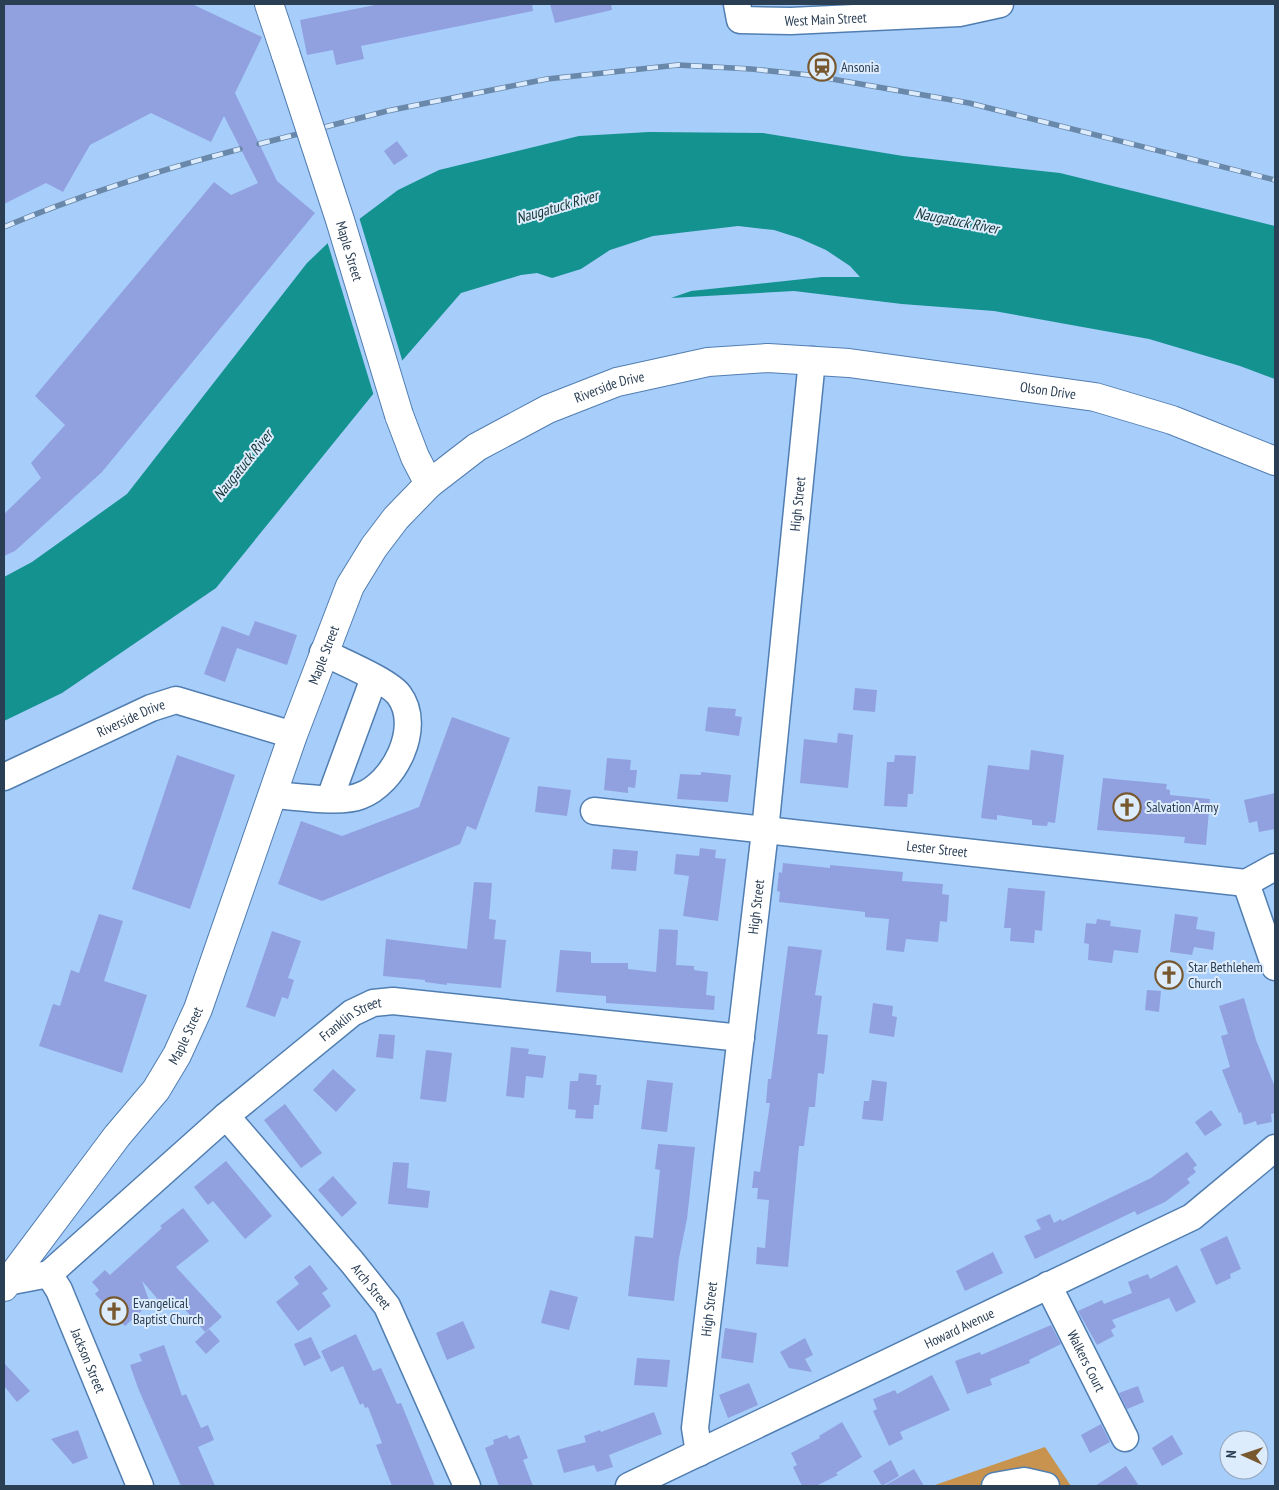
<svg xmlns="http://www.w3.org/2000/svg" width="1279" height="1490" viewBox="0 0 1279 1490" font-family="'PT Sans Narrow',sans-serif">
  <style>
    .green { fill: #c7934e }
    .water { fill: #13928f }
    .pier { fill: #a7cdfa }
    .building { fill: #91a1e0 }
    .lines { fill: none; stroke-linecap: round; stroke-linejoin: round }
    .minor-casing { stroke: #517eb1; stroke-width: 29 }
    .major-casing { stroke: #517eb1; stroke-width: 30 }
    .minor { stroke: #fff; stroke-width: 26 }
    .major { stroke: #fff; stroke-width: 28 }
    .rail-casing { stroke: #6a88a9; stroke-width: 5.5 }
    .rail { stroke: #ddecfd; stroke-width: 4; stroke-dasharray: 11; stroke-linecap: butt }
    .major-bridge-casing { stroke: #517eb1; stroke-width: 30; stroke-linecap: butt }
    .major-bridge { stroke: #fff; stroke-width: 28 }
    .labels { text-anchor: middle; stroke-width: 4; stroke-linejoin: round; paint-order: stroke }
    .street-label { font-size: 14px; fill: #2a3e54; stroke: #ddecfd }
    .poi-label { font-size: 14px; fill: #2a3e54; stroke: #ddecfd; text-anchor: start }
    .water-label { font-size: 15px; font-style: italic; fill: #153635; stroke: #ddecfd }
  </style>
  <rect width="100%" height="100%" fill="#a7cdfa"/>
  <path class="green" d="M1045 1447 1071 1486H932Z"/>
  <path class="water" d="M649 132 763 133 903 156 1060 173 1275 226V379L1240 366 1149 339 994 311 902 304 794 291 671 298 691 291 822 277H860L850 266 826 250 799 238 774 230 738 226 653 236 610 250 581 269 552 278 537 273 521 275 461 293 374 393 216 588 62 693 4 721V577L32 562 127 494 307 263 330 241 398 190 439 170 579 136Z"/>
  <path class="pier" d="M359 217 403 363 374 396 327 241Z"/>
  <g class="building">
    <path d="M4 4H192L262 37 235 93 277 181 315 213 102 472 15 551 4 556V514L41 478 31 463 65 425 35 396 214 182 231 195 258 183 224 116 211 142 151 113 90 145 63 192 46 183 4 204Z"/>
    <path d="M380 4H532L533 11 361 46 364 59 336 65 333 50 307 55 300 20Z"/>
    <path d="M550 4H611L612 10 555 23Z"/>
    <path d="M397 141 408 156 394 165 384 151Z"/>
    <path d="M255 621 297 635 287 665 237 648 225 682 204 674 222 626 249 636Z"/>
    <path d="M855 688 877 690 875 712 853 710Z"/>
    <path d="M708 707 736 709 735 716 742 717 739 736 705 731Z"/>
    <path d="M452 717 510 738 476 830 467 826 460 844 322 901 278 884 301 821 342 836 419 807Z"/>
    <path d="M838 733 853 735 848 788 800 783 804 739 837 743Z"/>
    <path d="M1031 750 1064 755 1055 823 1048 822 1047 826 1032 825V820L997 815V820L981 818 988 765 1029 770Z"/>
    <path d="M177 755 235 775 190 909 132 889Z"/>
    <path d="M895 755 916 756 913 794H908L907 807 884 806 887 762H894Z"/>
    <path d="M607 758 631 760 630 770H637L635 788 628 787V793L604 790Z"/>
    <path d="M701 772 731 775 728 802 677 799 680 774 701 775Z"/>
    <path d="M1103 778 1167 784 1166 789 1170 790V795L1210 799 1206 845 1184 843 1185 837 1097 830Z"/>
    <path d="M538 786 571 790 567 816 535 812Z"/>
    <path d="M1275 793V829L1259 832 1257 821 1249 823 1244 800Z"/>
    <path d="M700 848 716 850 715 858 726 859 718 921 683 916 689 876 674 874 676 854 699 856Z"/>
    <path d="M613 849 638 851 636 871 611 869Z"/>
    <path d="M783 863 830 868V865L903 872 902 881 943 884 942 894 949 895 947 922 940 921 938 942 906 939 904 952 886 950 889 919 865 917V912L779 902 780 892 777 891 779 872 782 873Z"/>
    <path d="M474 882 492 883 489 919 496 920 494 939 506 940 501 988 447 983V985L425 982V980L383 976 386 939 467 949Z"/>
    <path d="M1008 888 1045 891 1042 931 1035 930 1034 943 1010 941 1011 928H1004Z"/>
    <path d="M99 914 123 921 104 981 147 995 122 1073 39 1046 53 1004 60 1006 71 970 79 973Z"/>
    <path d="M1175 914 1198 917 1196 929 1215 932 1213 950 1194 947 1192 955 1170 952Z"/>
    <path d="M1097 919 1111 921 1110 926 1141 930 1138 953 1114 950 1112 963 1088 960 1089 944 1084 943 1086 923 1096 924Z"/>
    <path d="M659 929 678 930 676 965 694 966V970L708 972 706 995 715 996 714 1010 606 1003V996L556 992 560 950 591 952V963H628V969L656 972Z"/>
    <path d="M272 931 301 941 288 978 294 980 288 999 282 997 275 1017 246 1007Z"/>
    <path d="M788 946 822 950 815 995 822 996 817 1034 828 1035 824 1074 818 1073 815 1107H809L804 1146H799L788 1267 756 1264 757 1247 765 1248 769 1200 757 1199 758 1188H752L754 1171 760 1172 770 1103H766L768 1079H771Z"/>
    <path d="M1147 990 1161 991 1159 1012 1145 1010Z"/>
    <path d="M1244 998 1256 1040 1275 1087V1113L1271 1114 1272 1122 1257 1125 1256 1121 1244 1125 1241 1112 1239 1113 1222 1070 1230 1067 1221 1036 1228 1034 1219 1006Z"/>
    <path d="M873 1003 893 1006 892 1016 897 1017 894 1037 869 1033Z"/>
    <path d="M379 1034 395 1035 393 1059 376 1057Z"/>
    <path d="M511 1047 529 1049 528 1054 546 1056 543 1078 526 1076 524 1098 506 1096Z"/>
    <path d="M426 1050 452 1053 446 1102 420 1099Z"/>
    <path d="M333 1069 356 1090 336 1112 313 1090Z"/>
    <path d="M579 1073 597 1075 596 1085H601L599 1105H594L593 1119 575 1118 576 1110 568 1109 570 1081H578Z"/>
    <path d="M647 1080 673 1083 667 1132 641 1129Z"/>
    <path d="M872 1080 887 1082 883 1121 862 1119 864 1101H869Z"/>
    <path d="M285 1104 322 1153 301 1168 264 1120Z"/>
    <path d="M1211 1110 1222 1125 1205 1136 1195 1122Z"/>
    <path d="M658 1144 695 1147 687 1219 679 1258 674 1301 628 1296 635 1236 653 1238 660 1170 655 1169Z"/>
    <path d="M1187 1152 1197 1165 1193 1168 1196 1172 1187 1179 1190 1183 1165 1202 1137 1215 1135 1211 1035 1259 1024 1236 1041 1229 1036 1220 1050 1214 1054 1223 1061 1219 1062 1221 1151 1178Z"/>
    <path d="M226 1161 272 1216 245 1239 213 1201 208 1205 194 1187Z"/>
    <path d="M393 1162 409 1163 407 1188 430 1191 428 1208 388 1204Z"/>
    <path d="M333 1176 357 1203 342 1217 318 1190Z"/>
    <path d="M183 1208 209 1241 176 1267 222 1317 205 1332 172 1295 162 1304 142 1281 150 1303 125 1326 95 1294 99 1290 92 1282 105 1270 110 1275 162 1228 160 1226Z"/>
    <path d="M1227 1236 1241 1269 1230 1274 1231 1278 1216 1285 1200 1249Z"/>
    <path d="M993 1252 1003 1273 965 1291 956 1271Z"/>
    <path d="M310 1265 328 1289 322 1293 331 1306 298 1331 276 1302 299 1284 294 1277Z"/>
    <path d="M1177 1265 1196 1302 1176 1312 1169 1298 1112 1320 1116 1327 1111 1330 1114 1336 1097 1345 1078 1311 1102 1300 1104 1304 1132 1293 1128 1282 1148 1274 1150 1279Z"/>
    <path d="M550 1290 578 1297 569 1330 541 1323Z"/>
    <path d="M463 1321 475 1348 447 1360 436 1333Z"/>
    <path d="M1051 1325 1061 1344 1029 1360 1030 1363 990 1379 992 1385 967 1394 955 1361 980 1352 981 1355Z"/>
    <path d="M725 1328 757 1333 753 1363 721 1358Z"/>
    <path d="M209 1329 220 1341 206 1354 195 1342Z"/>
    <path d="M356 1334 373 1371 381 1368 397 1404 401 1403 435 1486H392L376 1445 382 1443 368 1407 365 1408 363 1403 360 1405 343 1366 331 1372 321 1351Z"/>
    <path d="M311 1337 321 1358 304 1366 294 1344Z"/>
    <path d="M805 1338 813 1355 805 1359 812 1372 789 1368 780 1352Z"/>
    <path d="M164 1345 182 1396 186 1394 201 1428 208 1425 214 1440 198 1447 215 1486H181L138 1388 130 1365 142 1361 139 1354Z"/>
    <path d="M637 1358 670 1360 667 1387 634 1385Z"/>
    <path d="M4 1363 30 1391 17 1402 4 1386Z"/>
    <path d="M932 1375 950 1410 900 1432 903 1439 889 1446 873 1411 877 1409 873 1399 895 1390 897 1394Z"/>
    <path d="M749 1383 758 1405 728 1418 719 1395Z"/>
    <path d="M1138 1386 1144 1402 1127 1409 1119 1393Z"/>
    <path d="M654 1412 662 1434 609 1455 613 1467 597 1472 594 1465 564 1473 557 1450 586 1442 584 1436 600 1430 601 1432Z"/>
    <path d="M842 1422 862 1457 836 1473 838 1475 816 1486H802L793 1467 797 1465 791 1453 820 1438 819 1436Z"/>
    <path d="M1101 1424 1110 1442 1090 1453 1081 1435Z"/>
    <path d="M78 1430 88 1458 73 1464 51 1439Z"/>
    <path d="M507 1435 509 1439 519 1435 528 1458 523 1460 533 1486H499L485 1448 494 1444 493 1440Z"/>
    <path d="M1172 1435 1183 1454 1162 1466 1152 1448Z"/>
    <path d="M891 1460 899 1476 882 1486 873 1471Z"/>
    <path d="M1126 1466 1139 1486H1095Z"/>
    <path d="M914 1469 924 1486H884Z"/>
  </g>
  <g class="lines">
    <g class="minor-casing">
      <g id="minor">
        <path id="s1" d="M737 4 740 20 791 21 959 13 1000 4"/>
        <path id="s2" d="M4 777 151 708 176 700 293 735"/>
        <path d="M272 795C294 796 340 804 360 796 394 784 423 727 399 695 389 681 340 661 323 652"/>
        <path d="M330 798 374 678"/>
        <path id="s3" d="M594 811 1246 883 1275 867"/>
        <path d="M1246 883 1275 967"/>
        <path id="s4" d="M226 1116 352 1262 387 1306 467 1486"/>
        <path id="s5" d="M49 1274 226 1116 352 1013 373 1003 393 1001 741 1038"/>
        <path id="s6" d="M7 1282 49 1274 59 1290 140 1486"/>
        <path id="s7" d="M1048 1285 1125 1438"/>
        <path id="s8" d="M699 1453 695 1428 765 831 812 360"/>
        <path id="s9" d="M629 1486 1192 1217 1275 1148"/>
        <path d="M995 1486 1024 1481 1046 1486"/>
      </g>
    </g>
    <g class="major-casing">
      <g id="major">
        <path d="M269 4 286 55"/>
        <path d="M399 415 415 457 429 484"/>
        <path id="s10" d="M4 1287 117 1136 156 1090 177 1055 198 1009 293 735 350 586 374 547 396 518 429 484 477 447 548 409 617 382 708 362 768 358 849 363 1095 397 1172 420 1275 461"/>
      </g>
    </g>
    <use href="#minor" class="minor"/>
    <use href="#major" class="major"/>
    <g class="rail-casing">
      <g id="rail">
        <path d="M259 144 387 111 547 79 678 65 751 69 809 75 969 103 1275 180"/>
        <path d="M4 227C80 195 160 170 240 149"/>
      </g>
    </g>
    <use href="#rail" class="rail"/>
    <g class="major-bridge-casing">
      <g id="major-bridge">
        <path id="s11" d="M286 55 340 220 399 415"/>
      </g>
    </g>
    <use href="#major-bridge" class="major-bridge"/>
  </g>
  <defs>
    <g id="station-ring" transform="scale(1.4375)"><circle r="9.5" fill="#ddecfd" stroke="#78582e" stroke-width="1.5"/><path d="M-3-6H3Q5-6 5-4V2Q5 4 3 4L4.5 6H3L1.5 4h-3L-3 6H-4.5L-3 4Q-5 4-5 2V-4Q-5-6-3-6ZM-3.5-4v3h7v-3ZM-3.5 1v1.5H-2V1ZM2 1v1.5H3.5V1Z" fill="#78582e"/></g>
    <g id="church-ring" transform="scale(1.4375)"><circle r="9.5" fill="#ddecfd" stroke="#78582e" stroke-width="1.5"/><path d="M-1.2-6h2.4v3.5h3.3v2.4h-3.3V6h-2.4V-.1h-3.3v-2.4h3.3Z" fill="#78582e"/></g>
  </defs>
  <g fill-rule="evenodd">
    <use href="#station-ring" x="822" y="67"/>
    <use href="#church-ring" x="1127" y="807"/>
    <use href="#church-ring" x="1169" y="975"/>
    <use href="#church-ring" x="114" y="1311"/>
  </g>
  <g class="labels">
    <g class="street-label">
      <text dy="5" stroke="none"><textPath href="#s1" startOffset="102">West Main Street</textPath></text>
      <text dy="5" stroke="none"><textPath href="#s11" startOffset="206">Maple Street</textPath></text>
      <text dy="5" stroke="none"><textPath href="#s10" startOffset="1126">Riverside Drive</textPath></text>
      <text dy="5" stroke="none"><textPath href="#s10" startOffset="1570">Olson Drive</textPath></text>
      <text dy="5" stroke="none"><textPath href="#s8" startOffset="955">High Street</textPath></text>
      <text dy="5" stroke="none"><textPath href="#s10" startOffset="716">Maple Street</textPath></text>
      <text dy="5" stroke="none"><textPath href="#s2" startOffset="140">Riverside Drive</textPath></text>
      <text dy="5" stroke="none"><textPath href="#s3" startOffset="345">Lester Street</textPath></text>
      <text dy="5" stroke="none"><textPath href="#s8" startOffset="550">High Street</textPath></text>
      <text dy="5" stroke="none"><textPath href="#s5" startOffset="396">Franklin Street</textPath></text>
      <text dy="5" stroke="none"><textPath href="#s10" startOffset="311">Maple Street</textPath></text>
      <text dy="5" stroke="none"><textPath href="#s4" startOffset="224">Arch Street</textPath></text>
      <text dy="5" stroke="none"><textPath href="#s8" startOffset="145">High Street</textPath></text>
      <text dy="5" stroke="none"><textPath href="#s9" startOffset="366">Howard Avenue</textPath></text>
      <text dy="5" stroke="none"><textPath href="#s6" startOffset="138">Jackson Street</textPath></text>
      <text dy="5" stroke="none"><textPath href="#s7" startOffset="85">Walkers Court</textPath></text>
    </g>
    <g class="poi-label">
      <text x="841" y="72">Ansonia</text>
      <text x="1146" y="812">Salvation Army</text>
      <text x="1188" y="972">Star Bethlehem<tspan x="1188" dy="16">Church</tspan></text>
      <text x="133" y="1308">Evangelical<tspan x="133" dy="16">Baptist Church</tspan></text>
    </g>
    <g class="water-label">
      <text transform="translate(557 207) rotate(-16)" y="5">Naugatuck River</text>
      <text transform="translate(957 221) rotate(11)" y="5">Naugatuck River</text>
      <text transform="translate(243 465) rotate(-51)" y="5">Naugatuck River</text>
    </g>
  </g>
  <rect width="1279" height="1490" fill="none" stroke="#2a3e54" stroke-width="10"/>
  <g transform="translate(1244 1455) rotate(273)"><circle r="24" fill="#ddecfd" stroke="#95a6b9"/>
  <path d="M0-4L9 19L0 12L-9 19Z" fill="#78582e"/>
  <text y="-8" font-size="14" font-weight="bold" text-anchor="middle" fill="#2a3e54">N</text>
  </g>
</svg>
